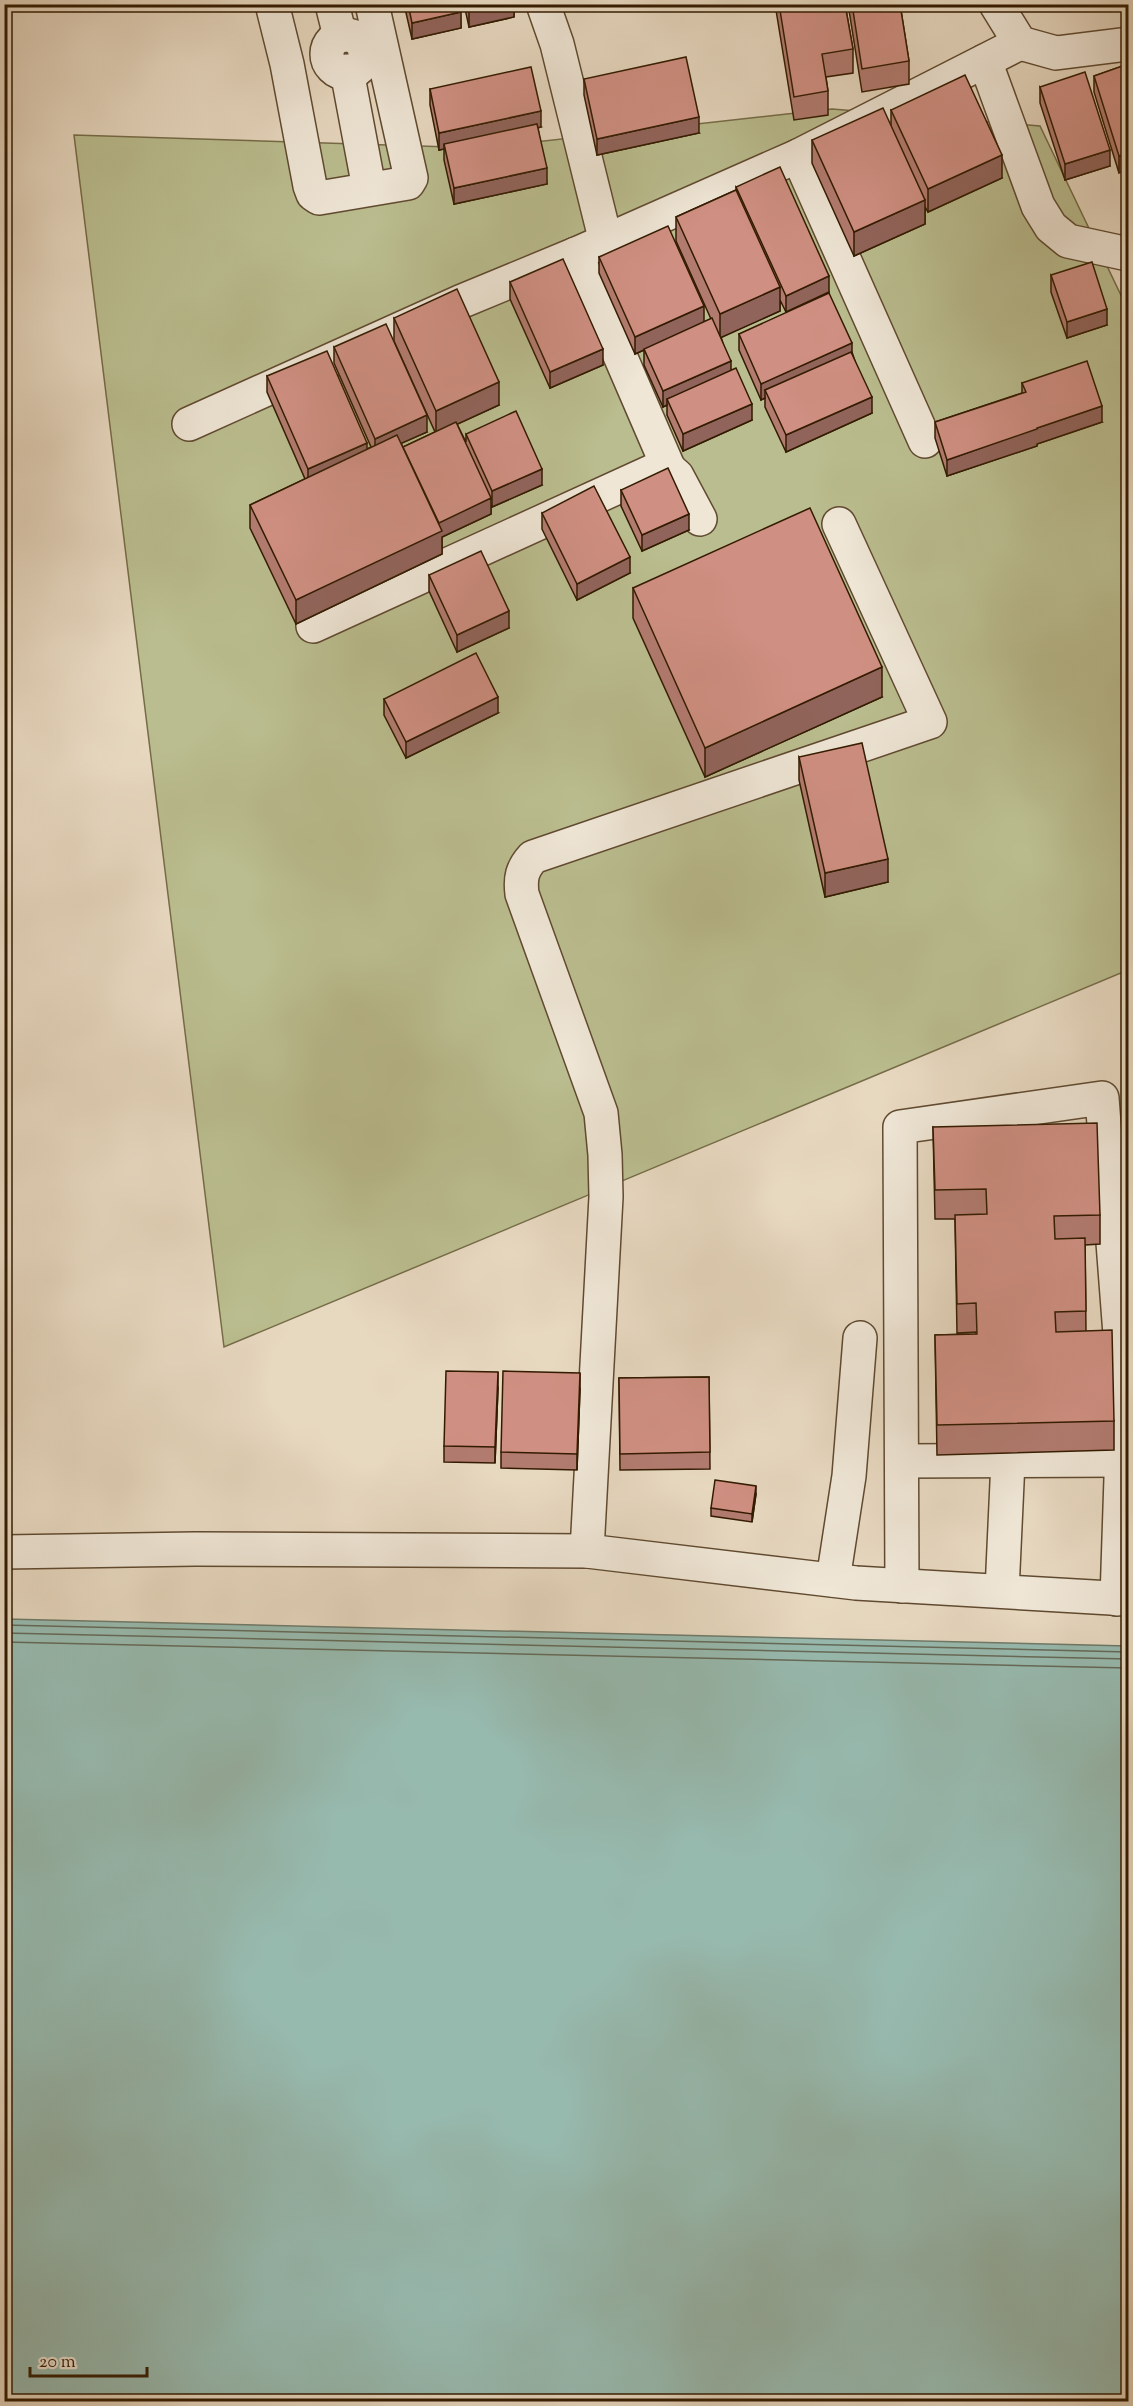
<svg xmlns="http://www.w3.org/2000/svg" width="1133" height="2406" viewBox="0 0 1133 2406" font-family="'Sorts Mill Goudy',serif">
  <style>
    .green { fill: #babd8f; stroke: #766c48; stroke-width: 1.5 }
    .water { fill: #97baaf; stroke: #6f7a69; stroke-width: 1.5 }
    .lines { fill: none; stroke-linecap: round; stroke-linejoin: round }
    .shore { stroke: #656a58; stroke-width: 1.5 }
    .minor-casing { stroke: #604a30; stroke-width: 36 }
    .minor { stroke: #efe6d6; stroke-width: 33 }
    .wall { fill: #b27b70; stroke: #331b00; stroke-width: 1.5 }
    .shaded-wall { fill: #91645b; stroke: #331b00; stroke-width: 1.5 }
    .building { fill: #cf8f82; stroke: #331b00; stroke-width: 1.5 }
  </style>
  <rect width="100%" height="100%" fill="#e7d8c0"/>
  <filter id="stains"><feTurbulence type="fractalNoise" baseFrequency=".00333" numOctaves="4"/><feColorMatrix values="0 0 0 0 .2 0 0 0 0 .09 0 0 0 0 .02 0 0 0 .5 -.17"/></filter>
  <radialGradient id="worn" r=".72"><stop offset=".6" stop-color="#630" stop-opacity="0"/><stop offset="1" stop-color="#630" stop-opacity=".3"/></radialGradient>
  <path class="green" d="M832 109 1040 126 1128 310V970L224 1347 74 135 482 148Z"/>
  <path class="water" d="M5 1619 1128 1646V2401H5Z"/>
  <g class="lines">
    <g class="shore">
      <path d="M4 1625 1128 1652"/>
      <path d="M4 1633 1128 1659"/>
      <path d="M4 1642 1128 1668"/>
    </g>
    <g class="minor-casing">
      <g id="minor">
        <path d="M272 4 287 64 310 186 313 194 319 198 408 183 411 178 372 4"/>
        <path d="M332 4 340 36"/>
        <path d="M543 4 557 44 606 242"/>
        <path d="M996 4 1020 43 1056 53 1128 44"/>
        <circle cx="346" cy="54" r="19"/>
        <path d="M985 61 1038 206 1051 227 1068 241 1128 254"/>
        <path d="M347 71 369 188"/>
        <path d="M798 156 925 441"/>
        <path d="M576 254 669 469"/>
        <path d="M189 424 460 302 576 254 798 156 1020 43"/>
        <path d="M313 626 653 471 669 469 677 476 700 519"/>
        <path d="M902 1461 1122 1460"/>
        <path d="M587 1551 606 1197 605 1155 601 1113 522 894C520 878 522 869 533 857L930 722 839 524"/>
        <path d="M4 1552 195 1549 587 1551 856 1583 1128 1599"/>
        <path d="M833 1580 849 1476 860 1338"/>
        <path d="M902 1586 900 1127 1102 1098 1124 1387 1117 1599"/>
        <path d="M1002 1591 1008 1461"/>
      </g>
    </g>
    <use href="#minor" class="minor"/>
  </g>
  <g class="wall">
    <path d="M404 4H460L461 28 412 39Z"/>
    <path d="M464 4H514V17L469 27Z"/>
    <path d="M775 4H845L853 49V73L826 77 828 91V115L794 120Z"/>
    <path d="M848 4H900L909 61V84L862 92Z"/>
    <path d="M1128 64 1119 173 1094 92V76Z"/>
    <path d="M584 79 699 133 597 155 584 95Z"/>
    <path d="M1040 87 1110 166 1065 180 1040 103Z"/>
    <path d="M430 89 541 127 538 128 547 184 454 204 444 160V149L439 150 430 105Z"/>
    <path d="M891 110 1002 178 928 212 925 207V224L854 256 812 163V140L891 125Z"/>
    <path d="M736 187 829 292 786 312 780 300V311L721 337 731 370 752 420 683 451 667 415V405L663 407 644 365V350L635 354 599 273V257L704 322 711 319 676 241V217L736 190Z"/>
    <path d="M1051 275 1107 325 1067 338 1051 292Z"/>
    <path d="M510 282 603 365 550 388 510 299Z"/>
    <path d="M394 318 499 405 457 424 466 442V434L542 485 492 507 491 505V514L442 537V554L296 624 250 528V505L305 479 267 392V376L367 449 371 447 334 363V347L427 432 401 443 403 447 435 432 394 341Z"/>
    <path d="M739 334 852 352 872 413 786 452 765 407V398L761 400 739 350Z"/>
    <path d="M1022 383 1102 422 1037 444V446L947 476 935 438V422L1022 393Z"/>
    <path d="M621 490 689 530 642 551 621 506Z"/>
    <path d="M542 513 630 573 577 600 542 529Z"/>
    <path d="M429 575 509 628 457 652 429 591Z"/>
    <path d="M633 588 882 697 705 777 633 618Z"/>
    <path d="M384 699 498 713 406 758 384 715Z"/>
    <path d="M799 757 888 882 825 897 799 780Z"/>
    <path d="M933 1127 1100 1215V1244L1085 1245 1086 1331 1114 1421V1450L937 1455 935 1335 976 1334V1332L957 1333 955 1219H935Z"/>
    <path d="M709 1377 710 1469 620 1470 619 1378Z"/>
    <path d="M498 1388 495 1463 444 1462V1446Z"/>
    <path d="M580 1389 577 1470 501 1468V1452Z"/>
    <path d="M756 1494 752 1522 711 1516V1508Z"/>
  </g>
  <g class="shaded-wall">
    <path d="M499 4H514V17L469 27V11Z"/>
    <path d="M548 4H566L548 8Z"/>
    <path d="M461 12V28L412 39V23Z"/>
    <path d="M541 111V127L445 148 444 144V149L439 150V133Z"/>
    <path d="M699 117V133L597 155V139Z"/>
    <path d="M1110 150V166L1065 180V164Z"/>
    <path d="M1128 153V170L1119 173V156Z"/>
    <path d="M1002 155V178L928 212V189Z"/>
    <path d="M547 168V184L454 204V188Z"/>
    <path d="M925 200V224L854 256V232Z"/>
    <path d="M829 276V292L786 312V296Z"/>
    <path d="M780 287V311L720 338V314Z"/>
    <path d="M704 306V323L635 354V337Z"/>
    <path d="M1107 309V325L1067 338V322Z"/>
    <path d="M852 343V359L765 390V398L761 400V384Z"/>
    <path d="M603 349V365L550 388V372Z"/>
    <path d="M731 361V377L667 399V405L663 407V391Z"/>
    <path d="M499 382V405L436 434V411Z"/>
    <path d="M872 397V413L786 452V435Z"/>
    <path d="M752 404V420L683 451V434Z"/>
    <path d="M1102 406V422L1037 444V446L947 476V460L1037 428Z"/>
    <path d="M427 415V432L375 455V439Z"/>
    <path d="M367 443V459L308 485V469Z"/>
    <path d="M542 469V485L492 507V491Z"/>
    <path d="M491 498V514L442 537V554L296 624V600L437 523Z"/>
    <path d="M689 514V530L642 551V535Z"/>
    <path d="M630 557V573L577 600V584Z"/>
    <path d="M509 611V628L457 652V635Z"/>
    <path d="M882 667V697L705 777V748Z"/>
    <path d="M498 697V713L406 758V742Z"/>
    <path d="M888 859V882L825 897V873Z"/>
    <path d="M498 1372V1388L495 1463V1447Z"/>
    <path d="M580 1373V1389L577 1470V1454Z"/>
    <path d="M756 1486V1494L752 1522V1514Z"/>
  </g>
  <g class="building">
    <path d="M408 4H460L461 12 412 23Z"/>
    <path d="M467 4H499L469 11Z"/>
    <path d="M779 4H845L853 49 822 54 828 91 794 97Z"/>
    <path d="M852 4H900L909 61 862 69Z"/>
    <path d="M686 57 699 117 597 139 584 79Z"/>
    <path d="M1128 64V153L1119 156 1094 76Z"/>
    <path d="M531 67 541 111 439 133 430 89Z"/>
    <path d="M1085 72 1110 150 1065 164 1040 87Z"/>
    <path d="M965 75 1002 155 928 189 891 110Z"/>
    <path d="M883 108 925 200 854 232 812 140Z"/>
    <path d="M537 124 547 168 454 188 444 144Z"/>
    <path d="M780 167 829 276 786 296 736 187Z"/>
    <path d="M736 190 780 287 720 314 676 217Z"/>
    <path d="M668 226 704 306 635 337 599 257Z"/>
    <path d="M563 259 603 349 550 372 510 282Z"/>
    <path d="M1092 262 1107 309 1067 322 1051 275Z"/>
    <path d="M457 289 499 382 436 411 394 318Z"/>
    <path d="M829 293 852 343 761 384 739 334Z"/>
    <path d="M712 318 731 361 663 391 644 349Z"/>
    <path d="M386 324 427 415 375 439 334 347Z"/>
    <path d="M327 351 367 443 308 469 267 376Z"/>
    <path d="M851 352 872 397 786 435 765 390Z"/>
    <path d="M1087 361 1102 406 1037 428V429L947 460 935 422 1026 392 1022 383Z"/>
    <path d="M736 368 752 404 683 434 667 399Z"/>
    <path d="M516 411 542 469 492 491 466 434Z"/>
    <path d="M456 422 491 498 439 523 403 447Z"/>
    <path d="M397 435 442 531 296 600 250 505Z"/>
    <path d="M668 468 689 514 642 535 621 490Z"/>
    <path d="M594 486 630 557 577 584 542 513Z"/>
    <path d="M810 508 882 667 705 748 633 588Z"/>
    <path d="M481 551 509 611 457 635 429 575Z"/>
    <path d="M476 653 498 697 406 742 384 699Z"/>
    <path d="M862 743 888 859 825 873 799 757Z"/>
    <path d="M1097 1123 1100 1215 1054 1216 1055 1239 1085 1238 1086 1311 1055 1312 1056 1332 1112 1330 1114 1421 937 1425 935 1335 977 1334 976 1303 957 1304 955 1215 987 1214 986 1189 935 1190 933 1127Z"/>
    <path d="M446 1371 498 1372 495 1447 444 1446Z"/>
    <path d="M503 1371 580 1373 577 1454 501 1452Z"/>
    <path d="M709 1377 710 1452 620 1454 619 1378Z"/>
    <path d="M715 1480 756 1486 752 1514 711 1508Z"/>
  </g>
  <rect width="1133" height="2406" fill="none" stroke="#e7d8c0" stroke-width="24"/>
  <rect x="6" y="6" width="1121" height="2394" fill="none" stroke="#331b00" stroke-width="3"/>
  <rect x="12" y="12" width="1109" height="2382" fill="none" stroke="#331b00" stroke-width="1.5"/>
  <path d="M30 2367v9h117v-9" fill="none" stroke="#331b00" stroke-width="3"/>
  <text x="39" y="2367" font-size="18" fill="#331b00" stroke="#efe6d6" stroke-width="4.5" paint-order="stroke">20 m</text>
  <rect width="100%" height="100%" filter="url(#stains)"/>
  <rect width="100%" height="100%" fill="url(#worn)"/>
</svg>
